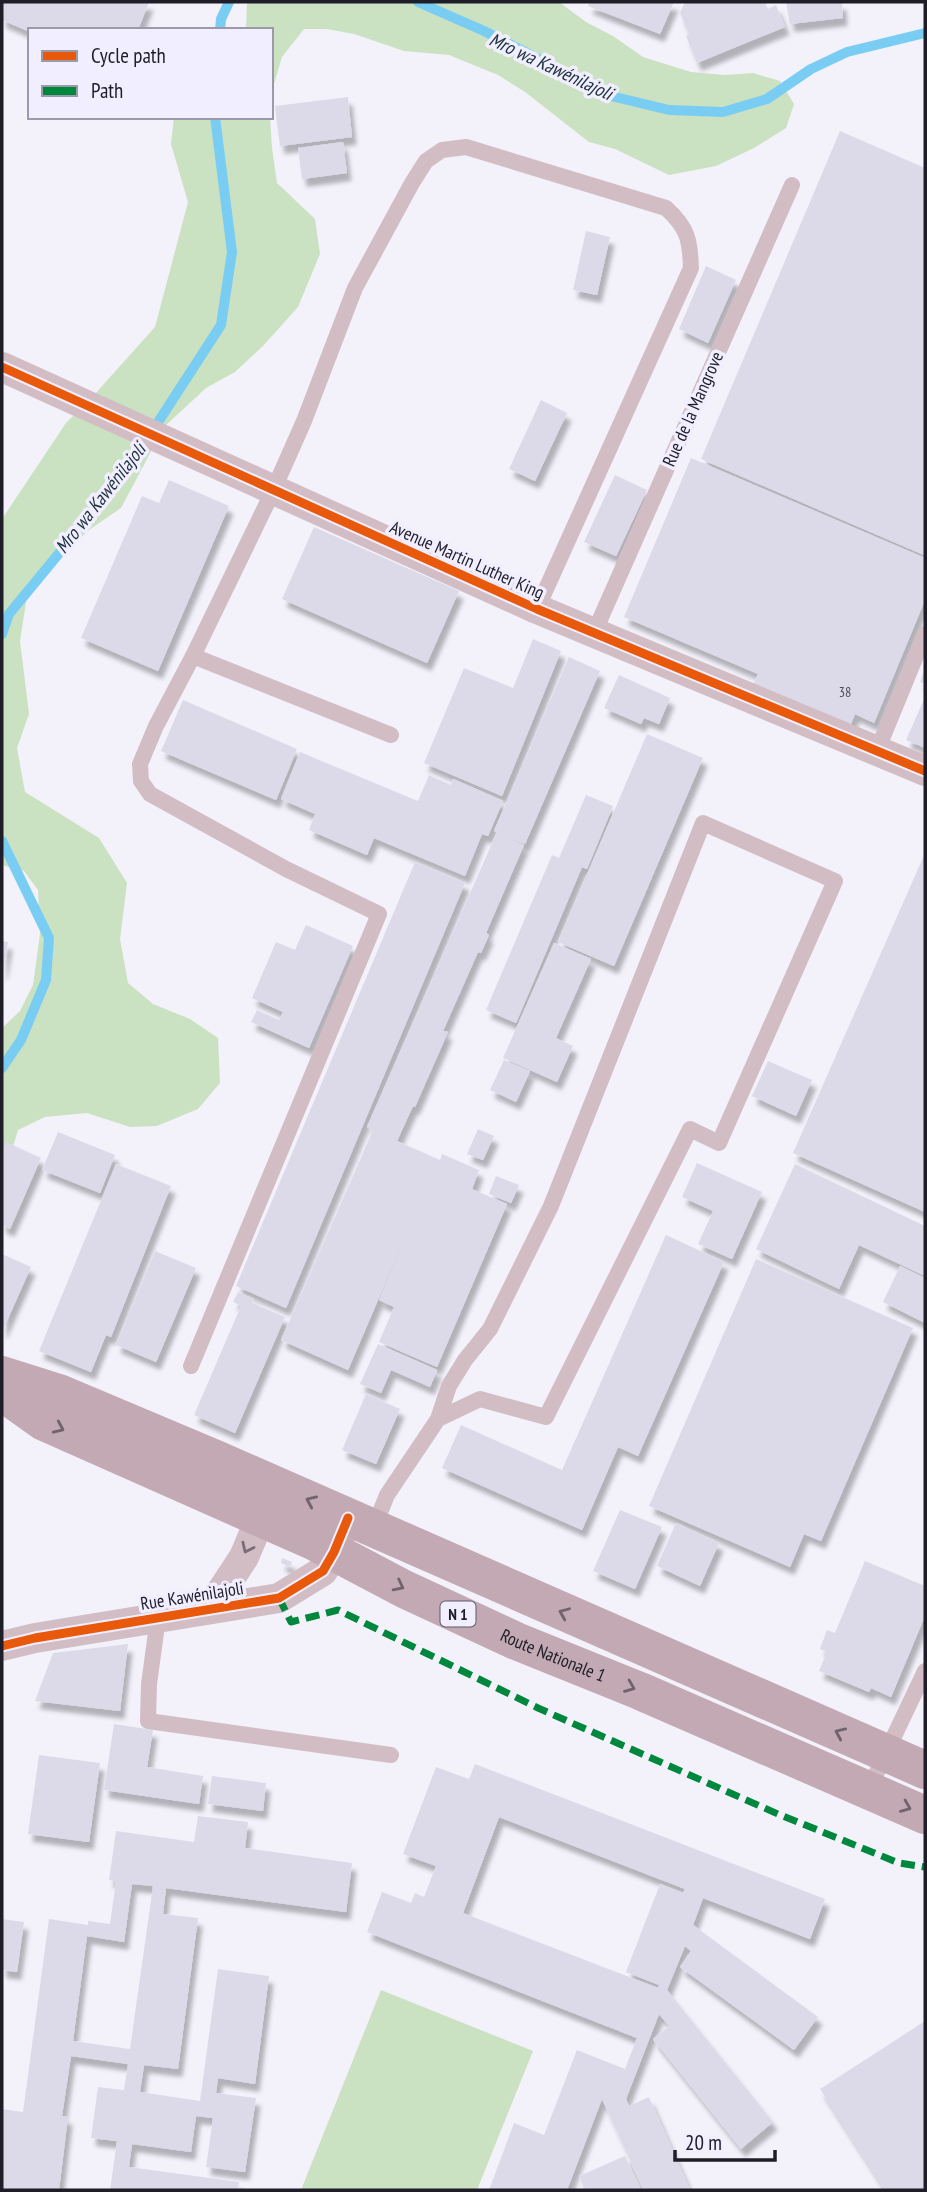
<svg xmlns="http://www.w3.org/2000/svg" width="927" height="2192" viewBox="0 0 927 2192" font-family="'PT Sans Narrow',sans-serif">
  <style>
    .green { fill: #cae2c1 }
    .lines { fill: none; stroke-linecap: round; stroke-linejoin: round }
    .stream { stroke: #79cdf3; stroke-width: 10 }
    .building { fill: #dcdae9; fill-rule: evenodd; filter: url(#shadow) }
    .service { stroke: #d2bdc5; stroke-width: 16 }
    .minor { stroke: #d2bdc5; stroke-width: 30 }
    .primary { stroke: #c3a9b3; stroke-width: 38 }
    .quiet { stroke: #00873e; stroke-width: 7; stroke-dasharray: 14 7; stroke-linecap: butt }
    .cycleway-casing { stroke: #f0eeff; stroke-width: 13 }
    .cycleway { stroke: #e8590c; stroke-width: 9 }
    .oneway { stroke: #71636d }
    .oneway2 { stroke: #786d76 }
    .labels { text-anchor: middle; stroke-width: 7; stroke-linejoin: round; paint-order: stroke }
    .number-label { font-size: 14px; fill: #4f4d58 }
    .shield { fill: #f0eeff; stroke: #5e5c68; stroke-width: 2 }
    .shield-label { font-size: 16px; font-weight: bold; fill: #1f1d27 }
    .street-label { font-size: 18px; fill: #1f1d27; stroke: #f0eeff }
    .water-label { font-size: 19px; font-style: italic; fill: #1d313b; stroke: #f0eeff }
  </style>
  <defs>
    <filter id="shadow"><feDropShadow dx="4.5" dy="8" stdDeviation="2" flood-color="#0004"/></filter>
  </defs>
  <rect width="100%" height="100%" fill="#f3f2fb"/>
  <g class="green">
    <path d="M247 2H559L586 22 613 36 643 57 691 72 725 75 753 73 780 81 794 104 786 128 754 148 716 166 669 175 615 149 589 142 525 92 498 75 449 55 404 51 354 34 327 29H304L282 57 271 94V30H246Z"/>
    <path d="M174 117H270L272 148 277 183 315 219 320 254 298 307 263 346 235 372 206 388 164 427 121 508 89 530 59 558 27 596 20 641 29 714 17 748 25 792 99 838 127 883 120 939 128 983 153 1004 190 1019 218 1038 220 1083 198 1109 157 1126 130 1127 87 1113 45 1117 18 1130 2 1184V1028L20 1011 33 985 40 934 38 890 24 871 2 865V519L66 423 94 395 155 327 188 202 171 144Z"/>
    <path d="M381 1990 533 2051 477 2190H301Z"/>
  </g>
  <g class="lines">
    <g class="stream">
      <path d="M418 2 484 31 611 96 669 110 723 112 767 99 811 69 847 52 925 33"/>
      <path d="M220 30 221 19 229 2"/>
      <path d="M2 634 9 614 75 534 153 430 221 325 232 252 215 117"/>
      <path d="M2 841 49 938 46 980 21 1040 2 1068"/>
    </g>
  </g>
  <g class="building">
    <path d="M2 2H149L138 30H30V32L2 20Z"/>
    <path d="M590 2H674L660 34 588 6Z"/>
    <path d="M685 2H765L768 9 776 5 785 27 697 63 686 36 689 34 680 13Z"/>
    <path d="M786 2H842L843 18 790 24Z"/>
    <path d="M348 97 352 137 280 146 275 106Z"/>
    <path d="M840 131 925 168 924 555 701 459Z"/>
    <path d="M343 142 347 173 302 179 298 148Z"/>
    <path d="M586 231 610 237 597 295 573 290Z"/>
    <path d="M706 266 736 280 708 343 679 329Z"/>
    <path d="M541 400 567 413 535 481 509 469Z"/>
    <path d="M691 458 925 558V600L874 723 855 714 850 726 753 685 758 674 624 617Z"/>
    <path d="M615 475 647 490 616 556 584 542Z"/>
    <path d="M169 480 229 506 158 671 81 638 142 496 159 503Z"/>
    <path d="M314 527 459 591 427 663 282 599Z"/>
    <path d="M533 639 561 651 502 796 424 763 464 668 513 688Z"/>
    <path d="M569 657 600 671 525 844 508 838 524 845 486 933 489 935 481 953 478 952 443 1031 448 1032 415 1107 413 1106 397 1141 440 1160 442 1154 479 1170 472 1189 507 1204 437 1367 379 1342 394 1307 379 1300 408 1230 348 1370 281 1340 373 1130 367 1127 497 832 494 831Z"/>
    <path d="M925 668V684L920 682Z"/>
    <path d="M619 675 670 698 659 724 644 718 641 724 604 708Z"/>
    <path d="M925 697V748L906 740Z"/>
    <path d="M183 700 297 749 276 800 161 751Z"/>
    <path d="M647 734 703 758 614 966 558 942Z"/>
    <path d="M300 752 418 801 429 775 451 785 453 779 503 801 488 836 482 834 465 876 374 838 367 855 309 830 315 814 281 799Z"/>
    <path d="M586 795 613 806 587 869 582 867 516 1023 486 1010 552 855 559 858Z"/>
    <path d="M925 853V1212L793 1153Z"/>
    <path d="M415 862 465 883 286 1308 236 1286Z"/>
    <path d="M306 925 353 946 309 1048 251 1022 257 1010 279 1020 283 1012 252 998 276 942 295 950Z"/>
    <path d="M2 941 8 942 3 972H2Z"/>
    <path d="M554 943 591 959 556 1038 573 1046 557 1082 503 1058Z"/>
    <path d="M504 1060 530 1071 516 1102 490 1090Z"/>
    <path d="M768 1061 812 1080 796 1116 752 1096Z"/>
    <path d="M478 1129 494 1136 483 1160 467 1154Z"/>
    <path d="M58 1132 115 1155 100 1193 42 1170Z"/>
    <path d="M6 1142 41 1158 10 1229 2 1225V1152Z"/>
    <path d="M697 1163 762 1192 732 1259 698 1244 713 1211 682 1197Z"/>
    <path d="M116 1164 171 1186 111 1337 106 1335 91 1372 39 1351Z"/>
    <path d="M795 1164 925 1226V1276L859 1245 839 1289 756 1249Z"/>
    <path d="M496 1176 519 1185 511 1203 489 1194Z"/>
    <path d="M666 1235 724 1262 638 1456 618 1447 582 1530 442 1468 461 1425 562 1470Z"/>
    <path d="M155 1251 196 1268 156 1362 116 1345Z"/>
    <path d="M2 1254 31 1267 2 1332Z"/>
    <path d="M756 1259 913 1328 821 1541 804 1534 790 1567 649 1506Z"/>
    <path d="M900 1266 925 1278V1323L883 1302Z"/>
    <path d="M238 1292 254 1299 252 1303 285 1317 235 1433 194 1415 241 1306 233 1302Z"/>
    <path d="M378 1344 437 1370 430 1387 391 1370 381 1393 360 1384Z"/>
    <path d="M366 1394 400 1409 376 1464 342 1450Z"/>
    <path d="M620 1510 662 1527 635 1589 593 1571Z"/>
    <path d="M676 1523 719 1543 700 1586 657 1566Z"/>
    <path d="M282 1558 292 1562 290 1567 281 1563Z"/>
    <path d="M865 1561 925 1586V1616L891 1697 871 1688 869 1692 819 1671 827 1652 820 1649 827 1630 835 1633Z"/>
    <path d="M128 1644 120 1711 35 1701 53 1653Z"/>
    <path d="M114 1724 153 1730 147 1767 203 1776 199 1804 104 1790Z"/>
    <path d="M39 1755 100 1763 89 1842 28 1834Z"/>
    <path d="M475 1764 825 1899 810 1939 703 1898 693 1925 818 2017 794 2050 680 1967 691 1951 685 1946 667 1990 773 2122 741 2149 653 2039 669 2026 659 2014 626 2099 629 2106 649 2097 690 2190H644L602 2099 567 2190H489L514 2123 544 2135 577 2050 625 2069 637 2038 367 1932 382 1892 411 1903 415 1893 424 1897 436 1866 403 1854 436 1767 469 1779ZM499 1817 685 1889 683 1893 660 1884 626 1972 659 1985 658 1988 463 1913Z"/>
    <path d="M212 1776 266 1783 263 1811 208 1804Z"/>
    <path d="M198 1816 248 1822 245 1848 352 1863 346 1912 166 1888 163 1914 198 1918 178 2069 144 2065 140 2092 200 2101 218 1969 269 1976 255 2084 218 2078 216 2093 256 2098 245 2172 206 2167 213 2118 196 2116 191 2152 132 2144 129 2167 239 2182 238 2190H110L117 2141 91 2138 98 2087 124 2090 128 2064 71 2056 62 2116 68 2117 59 2190H2V2109L23 2112 49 1919 88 1925V1921L110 1924 116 1881 109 1880 116 1831 194 1842ZM132 1884 153 1886 130 2049 73 2041 87 1936 124 1942Z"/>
    <path d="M2 1919 24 1922 17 1972 2 1970Z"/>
    <path d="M925 2021V2190H885L820 2089Z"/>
    <path d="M625 2156 641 2190H585L579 2176Z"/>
  </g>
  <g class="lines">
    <g class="service">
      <path d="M594 633 792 185"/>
      <path d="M193 656 391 735"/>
      <path d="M877 751 925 634"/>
      <path d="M191 1366 379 914 286 869 150 794 141 781 140 764 156 726 193 656 273 491 304 421 355 288 412 183 426 161 442 150 466 147 666 208C688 228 690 240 691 268L537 609"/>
      <path d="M373 1530 387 1495 438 1419 480 1399 546 1417 690 1129 719 1143 835 881 703 823 551 1206 490 1329 465 1360 449 1386 438 1419"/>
      <path d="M158 1618 149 1684 148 1721 391 1755"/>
      <path d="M868 1791 925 1671"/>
    </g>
    <g class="minor">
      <path d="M2 367 537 609 925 771"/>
      <path d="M210 1609 244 1557 269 1498"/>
      <path d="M2 1646 35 1638 279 1598 323 1571 341 1534"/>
    </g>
    <g class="primary">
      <path d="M2 1375 59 1393 218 1460 925 1770"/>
      <path id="s1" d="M2 1392 44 1422 315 1542 404 1589 516 1641 640 1691 925 1815"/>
    </g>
    <path class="quiet" d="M279 1598 291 1622 338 1610 538 1708 778 1814 899 1863 925 1867"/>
    <g class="cycleway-casing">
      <g id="cycleway">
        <path d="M2 367 537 609 925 771"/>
        <path d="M2 1646 35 1638 279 1598 323 1571 334 1552 348 1518"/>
      </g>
    </g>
    <use href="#cycleway" class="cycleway"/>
  </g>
  <defs><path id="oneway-chevron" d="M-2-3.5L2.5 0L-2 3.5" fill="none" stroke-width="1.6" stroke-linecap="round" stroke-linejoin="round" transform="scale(1.75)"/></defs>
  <g class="oneway">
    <use href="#oneway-chevron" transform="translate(59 1428) rotate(24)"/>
    <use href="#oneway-chevron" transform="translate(311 1501) rotate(-156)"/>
    <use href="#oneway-chevron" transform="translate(399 1586) rotate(27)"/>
    <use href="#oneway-chevron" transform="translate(564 1613) rotate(-157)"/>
    <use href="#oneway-chevron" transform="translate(630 1687) rotate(22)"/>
    <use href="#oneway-chevron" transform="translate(840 1733) rotate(-156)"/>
    <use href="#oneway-chevron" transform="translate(906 1807) rotate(22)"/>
  </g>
  <use class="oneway2" href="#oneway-chevron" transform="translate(247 1548) rotate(115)"/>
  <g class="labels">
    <g class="number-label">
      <text x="845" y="697">38</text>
    </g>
    <rect class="shield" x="440.5" y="1601.5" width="35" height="25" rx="5"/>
    <g class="shield-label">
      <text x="458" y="1620">N 1</text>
    </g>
    <g class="street-label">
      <text transform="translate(693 409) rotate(-66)" y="6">Rue de la Mangrove</text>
      <text transform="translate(467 560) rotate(24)" y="6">Avenue Martin Luther King</text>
      <text transform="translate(192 1596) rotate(-9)" y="6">Rue Kawénilajoli</text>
      <text dy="6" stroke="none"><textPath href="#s1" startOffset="612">Route Nationale 1</textPath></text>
    </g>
    <g class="water-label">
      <text transform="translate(551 66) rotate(25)" y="7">Mro wa Kawénilajoli</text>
      <text transform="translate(100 498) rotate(-52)" y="7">Mro wa Kawénilajoli</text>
    </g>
  </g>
  <rect width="927" height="2192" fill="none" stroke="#1f1d27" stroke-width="7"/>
  <rect x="28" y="28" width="245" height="91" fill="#f0eeff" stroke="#9c9aa9" stroke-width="2"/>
  <rect x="42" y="51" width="35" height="10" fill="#e8590c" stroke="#9c9aa9" stroke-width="2"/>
  <text x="91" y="63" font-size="21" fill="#1f1d27">Cycle path</text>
  <rect x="42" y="86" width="35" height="10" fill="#00873e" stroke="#9c9aa9" stroke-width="2"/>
  <text x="91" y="98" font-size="21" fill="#1f1d27">Path</text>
  <path d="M675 2150v10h100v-10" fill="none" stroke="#1f1d27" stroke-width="3.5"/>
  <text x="685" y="2150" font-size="21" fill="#1f1d27" stroke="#f0eeff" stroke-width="5" paint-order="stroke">20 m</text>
</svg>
